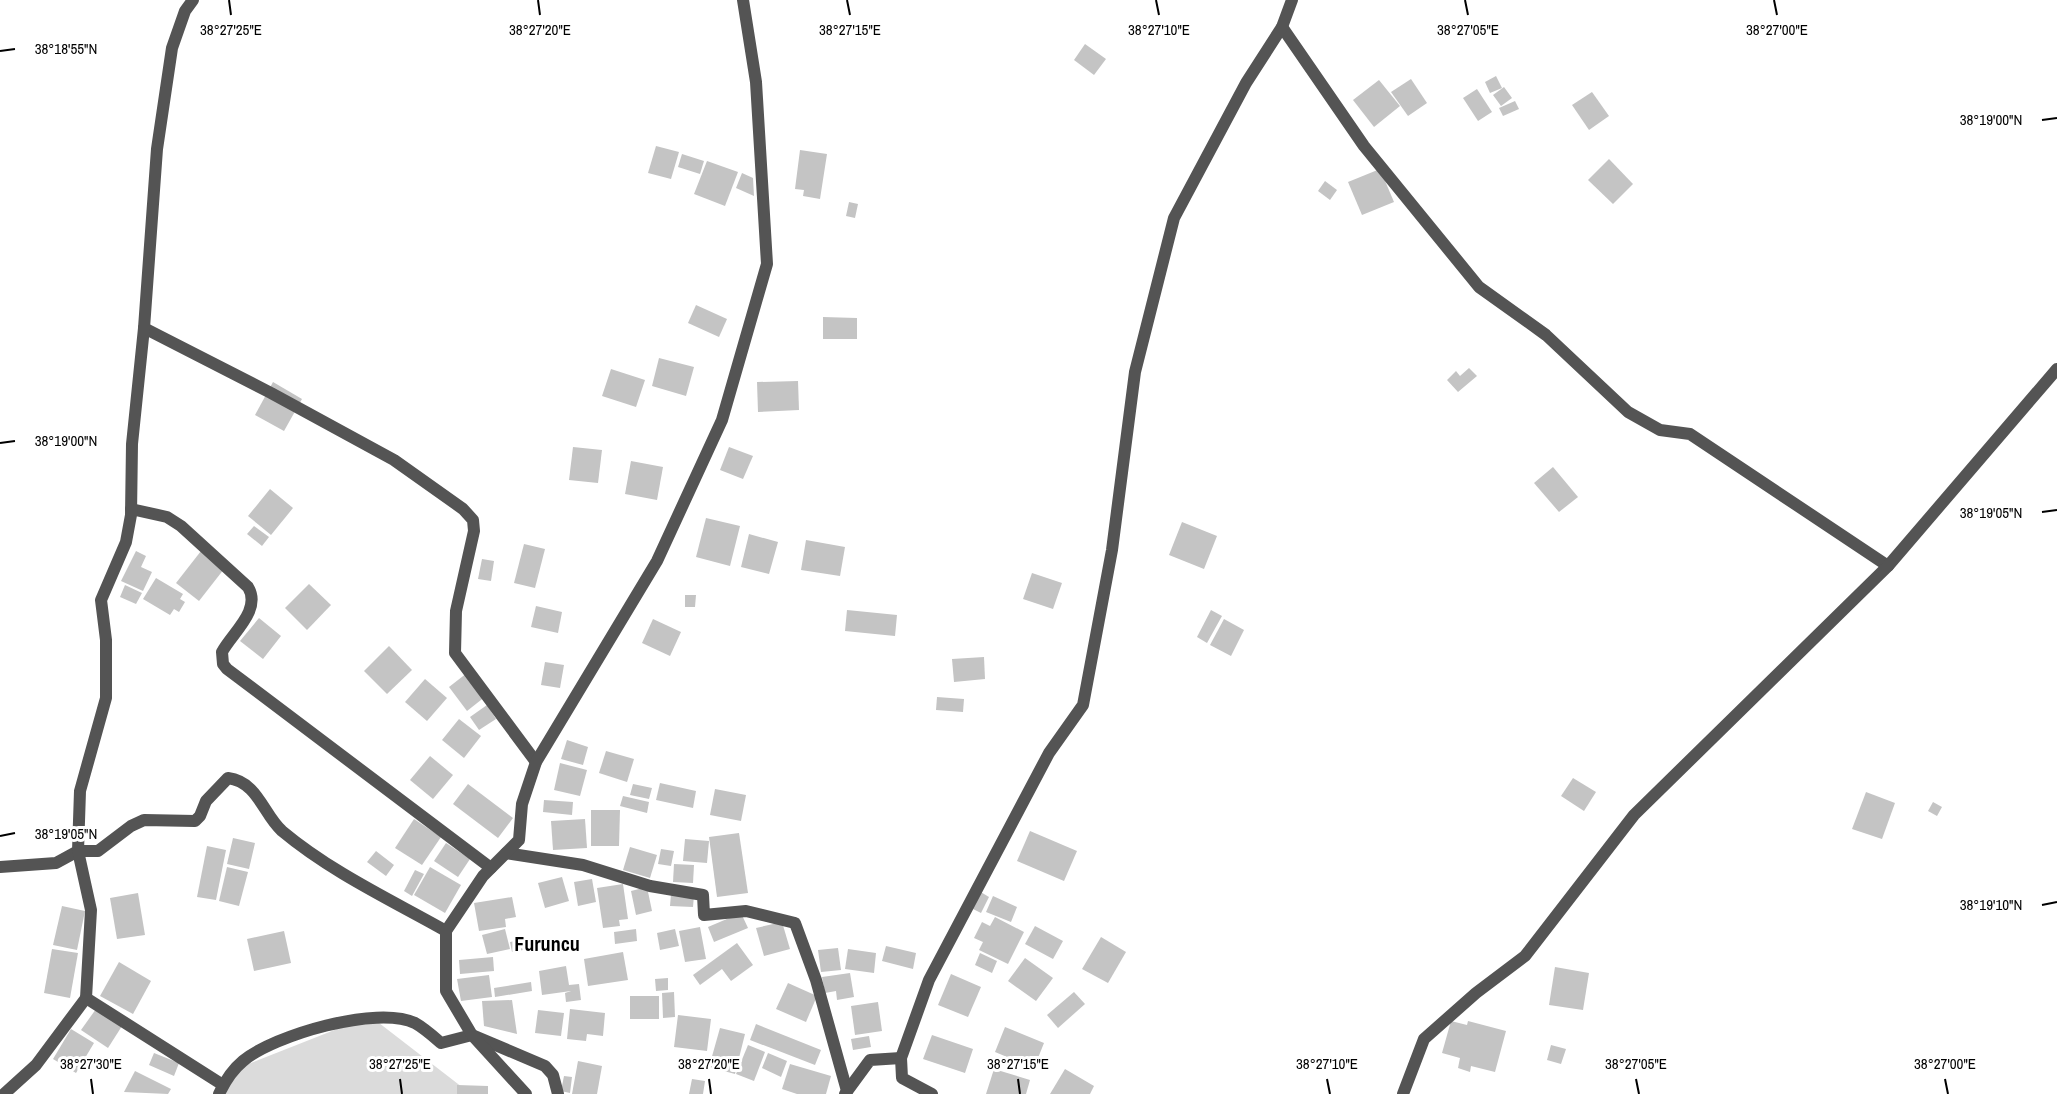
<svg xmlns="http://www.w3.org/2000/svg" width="2057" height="1094" viewBox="0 0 2057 1094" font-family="'Archivo Narrow',sans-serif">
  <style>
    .green { fill: #dbdbdb }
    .building { fill: #c4c4c4 }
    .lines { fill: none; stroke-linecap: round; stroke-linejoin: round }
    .minor { stroke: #545454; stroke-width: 12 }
    .tertiary { stroke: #545454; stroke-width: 12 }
    .ticks { fill: none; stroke: #000; stroke-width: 2 }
    .labels { text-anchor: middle; stroke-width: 6; stroke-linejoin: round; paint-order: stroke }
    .quarter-label { font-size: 20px; font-weight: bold; fill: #000; stroke: #fff }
    .ticks-label { font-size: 15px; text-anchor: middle; fill: #000; stroke: #fff; stroke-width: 6; stroke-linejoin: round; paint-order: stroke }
  </style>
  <rect width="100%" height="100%" fill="#fff"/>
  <path class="green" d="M370 1016 471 1094H218L233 1070Z"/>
  <g class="building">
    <path d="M1085 44 1106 59 1094 75 1074 60Z"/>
    <path d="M1496 76 1502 88 1490 93 1485 82Z"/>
    <path d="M1411 79 1427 103 1408 116 1391 92Z"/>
    <path d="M1379 80 1400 106 1374 127 1353 100Z"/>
    <path d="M1504 87 1512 98 1501 106 1493 95Z"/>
    <path d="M1477 89 1492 112 1478 121 1463 98Z"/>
    <path d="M1592 92 1609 116 1589 130 1572 105Z"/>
    <path d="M1515 101 1519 109 1503 116 1499 108Z"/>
    <path d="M656 146 679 152 671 179 648 173Z"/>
    <path d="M800 150 827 154 820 199 803 196 804 190 795 189Z"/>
    <path d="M682 154 704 161 700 174 678 167Z"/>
    <path d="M1609 159 1633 184 1613 204 1588 180Z"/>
    <path d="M707 161 738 172 725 206 694 194Z"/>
    <path d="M1380 169 1394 202 1362 215 1348 182Z"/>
    <path d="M742 173 753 178 754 196 736 188Z"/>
    <path d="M1325 181 1337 190 1330 200 1318 191Z"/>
    <path d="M849 202 858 204 855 218 846 216Z"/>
    <path d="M696 305 727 319 719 337 688 323Z"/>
    <path d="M823 317 857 318V339H823Z"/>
    <path d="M659 358 694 367 686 396 652 386Z"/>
    <path d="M1469 368 1477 376 1458 392 1447 380 1456 371 1460 376Z"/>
    <path d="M611 369 645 380 636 407 602 396Z"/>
    <path d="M798 381 799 410 758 412 757 382Z"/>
    <path d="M273 382 302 399 284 431 255 415Z"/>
    <path d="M573 447 602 450 598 483 569 480Z"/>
    <path d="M729 447 753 456 743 479 720 470Z"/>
    <path d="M631 461 663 467 657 500 625 494Z"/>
    <path d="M1553 467 1578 497 1559 512 1534 483Z"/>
    <path d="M270 489 293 508 271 535 248 516Z"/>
    <path d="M706 518 740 526 730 566 696 557Z"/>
    <path d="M1182 522 1217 536 1204 569 1169 555Z"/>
    <path d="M254 526 269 537 262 546 247 534Z"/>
    <path d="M749 534 778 542 769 574 741 567Z"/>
    <path d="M806 540 845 547 840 576 801 570Z"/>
    <path d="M524 544 545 549 535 588 514 583Z"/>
    <path d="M136 551 146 556 141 567 152 572 143 591 121 581Z"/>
    <path d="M201 551 224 569 199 601 176 583Z"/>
    <path d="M482 559 494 561 491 581 478 579Z"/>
    <path d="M1032 573 1062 583 1053 609 1023 599Z"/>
    <path d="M156 578 183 594 180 599 185 602 179 612 174 609 170 615 143 599Z"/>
    <path d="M309 584 331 605 307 630 285 608Z"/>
    <path d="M125 585 142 593 136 604 120 597Z"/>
    <path d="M685 595H696L695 607H685Z"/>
    <path d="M536 606 562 612 558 633 531 627Z"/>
    <path d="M847 610 897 615 895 636 845 631Z"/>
    <path d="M1211 610 1222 616 1207 643 1197 637Z"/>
    <path d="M259 618 281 636 263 659 240 641Z"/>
    <path d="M653 619 681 632 670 656 642 643Z"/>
    <path d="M1224 619 1244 630 1231 656 1210 645Z"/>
    <path d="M389 646 412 670 387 694 364 671Z"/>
    <path d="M984 657 985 679 954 682 952 659Z"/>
    <path d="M545 662 564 665 560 688 541 685Z"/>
    <path d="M467 673 486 696 467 711 449 687Z"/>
    <path d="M425 679 447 698 427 721 405 702Z"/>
    <path d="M937 697 964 699 963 712 936 710Z"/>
    <path d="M487 705 496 719 479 730 470 717Z"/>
    <path d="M459 719 481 736 464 758 442 740Z"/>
    <path d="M567 740 588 747 583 765 561 759Z"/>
    <path d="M606 751 634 759 627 782 599 773Z"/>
    <path d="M430 756 453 775 433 799 410 780Z"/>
    <path d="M560 763 587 770 580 796 554 790Z"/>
    <path d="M1573 778 1596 792 1584 811 1561 796Z"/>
    <path d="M660 783 696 791 693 808 656 800Z"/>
    <path d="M468 784 513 818 498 838 453 804Z"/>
    <path d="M633 784 652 788 649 799 630 795Z"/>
    <path d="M715 789 746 795 741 821 710 815Z"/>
    <path d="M1866 792 1895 803 1882 839 1852 829Z"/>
    <path d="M623 796 649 802 647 813 620 806Z"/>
    <path d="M544 800 573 802 572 815 543 812Z"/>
    <path d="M1933 802 1942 807 1937 816 1928 811Z"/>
    <path d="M591 810H620L619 846H591Z"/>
    <path d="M414 819 441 837 422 865 395 848Z"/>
    <path d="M585 819 587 848 553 850 551 821Z"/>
    <path d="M1030 831 1077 851 1064 881 1017 861Z"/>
    <path d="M739 833 748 893 717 897 709 837Z"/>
    <path d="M233 838 255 843 249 869 227 864Z"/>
    <path d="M685 839 709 841 707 863 683 861Z"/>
    <path d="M446 843 470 859 458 877 434 861Z"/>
    <path d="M207 846 226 850 216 900 197 897Z"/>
    <path d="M630 847 657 855 650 878 623 870Z"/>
    <path d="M661 849 674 851 671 866 658 864Z"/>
    <path d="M376 851 394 865 386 876 367 862Z"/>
    <path d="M674 864 694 865 693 883 673 882Z"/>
    <path d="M227 867 248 872 239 906 219 901Z"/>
    <path d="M430 867 461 885 445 913 414 895Z"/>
    <path d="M415 870 424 874 412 896 404 891Z"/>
    <path d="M562 877 569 901 545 908 538 883Z"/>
    <path d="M592 879 596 902 578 906 574 882Z"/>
    <path d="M623 884 628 919 619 920 620 926 603 928 597 888Z"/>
    <path d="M647 887 652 911 636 915 631 891Z"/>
    <path d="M979 891 989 897 981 913 971 908Z"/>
    <path d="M138 893 145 935 117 939 110 898Z"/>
    <path d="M671 894 694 895 693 907 670 906Z"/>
    <path d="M993 896 1017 907 1011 922 986 912Z"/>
    <path d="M512 897 516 917 505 919 506 927 479 931 474 903Z"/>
    <path d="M62 906 85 911 77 950 53 945Z"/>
    <path d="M741 913 748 928 714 942 708 927Z"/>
    <path d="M995 917 1024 932 1008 964 979 950 983 942 974 938 982 922 990 926Z"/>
    <path d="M782 922 790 949 764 956 756 928Z"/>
    <path d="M1035 926 1063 941 1053 959 1025 944Z"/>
    <path d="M700 927 706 959 685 962 679 931Z"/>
    <path d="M505 929 510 949 487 954 482 935Z"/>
    <path d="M636 929 637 941 615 944 614 932Z"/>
    <path d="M675 929 679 946 660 950 657 933Z"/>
    <path d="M284 931 291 963 254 971 247 939Z"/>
    <path d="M1101 937 1126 952 1108 983 1082 969Z"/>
    <path d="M521 940 523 950 512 952 510 942Z"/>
    <path d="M737 943 753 965 731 981 722 969 700 985 693 975Z"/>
    <path d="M886 946 916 953 913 969 882 961Z"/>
    <path d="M838 948 841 970 821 972 818 950Z"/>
    <path d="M52 949 78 953 70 998 44 993Z"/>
    <path d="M848 949 876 953 874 973 845 969Z"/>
    <path d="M623 952 628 980 588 986 584 959Z"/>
    <path d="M980 953 997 961 992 973 975 965Z"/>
    <path d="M493 957 494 971 460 974 459 960Z"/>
    <path d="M1025 958 1053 978 1036 1001 1008 981Z"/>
    <path d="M119 962 151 981 133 1014 100 996Z"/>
    <path d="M566 966 569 985 579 984 581 1000 566 1002 565 993 571 991 542 995 539 971Z"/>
    <path d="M1555 967 1589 973 1583 1010 1549 1005Z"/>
    <path d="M850 973 854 997 837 1000 836 991 825 993 822 977Z"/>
    <path d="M951 974 981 987 968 1017 938 1005Z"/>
    <path d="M489 975 492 997 461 1001 457 979Z"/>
    <path d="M668 978V990L656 991 655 979Z"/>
    <path d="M531 982 532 991 495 997 494 988Z"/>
    <path d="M788 983 817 996 806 1022 776 1009Z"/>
    <path d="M674 992 675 1017 663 1018 662 993Z"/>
    <path d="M1074 992 1085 1004 1058 1028 1047 1015Z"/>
    <rect x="630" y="996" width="29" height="23"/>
    <path d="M512 1000 517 1034 484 1026 482 1001Z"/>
    <path d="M878 1002 882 1031 855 1035 851 1006Z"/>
    <path d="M96 1009 122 1026 108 1048 81 1030Z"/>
    <path d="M570 1009 605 1013 603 1036 587 1034 586 1041 567 1039Z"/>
    <path d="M538 1010 564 1013 561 1036 535 1033Z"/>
    <path d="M678 1015 711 1019 707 1051 674 1047Z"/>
    <path d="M1451 1021 1467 1025 1468 1021 1506 1031 1495 1072 1471 1066 1470 1072 1458 1068 1460 1058 1442 1053Z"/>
    <path d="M756 1024 821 1050 815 1065 750 1040Z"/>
    <path d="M1005 1027 1044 1043 1034 1068 995 1052Z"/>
    <path d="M720 1028 745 1034 735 1074 709 1067Z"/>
    <path d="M71 1029 94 1043 76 1073 53 1059Z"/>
    <path d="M932 1035 973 1049 965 1073 923 1059Z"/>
    <path d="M869 1036 871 1047 853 1050 851 1039Z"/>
    <path d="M748 1045 765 1052 754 1081 736 1074Z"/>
    <path d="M1551 1045 1566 1049 1561 1064 1547 1060Z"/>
    <path d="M154 1053 179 1063 174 1076 149 1065Z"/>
    <path d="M768 1053 787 1061 781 1077 762 1068Z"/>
    <path d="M578 1061 602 1066 597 1094H572Z"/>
    <path d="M790 1064 831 1076 826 1094H797L782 1089Z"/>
    <path d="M994 1069 1030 1080 1026 1094H986Z"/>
    <path d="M1065 1069 1094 1086 1090 1094H1050Z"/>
    <path d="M135 1071 171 1089 168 1094 124 1092Z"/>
    <path d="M564 1076 572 1077 570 1093 561 1091Z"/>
    <path d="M692 1079 705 1081 703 1094H689Z"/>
    <path d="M457 1085 488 1086V1094H457Z"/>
  </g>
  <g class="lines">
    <g class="minor">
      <path d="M1282 27 1364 146 1479 287 1546 335 1628 412 1660 430 1690 434 1888 566"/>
      <path d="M144 328 271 393 394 460 463 509 473 520 474 531 456 611 455 653 536 762"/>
      <path d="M131 509 167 517 181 526 248 587C262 610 232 633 222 652L223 664 227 669 491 868"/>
      <path d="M506 853 583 865 650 886 703 895 704 915 746 911 795 923 816 980 847 1091"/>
      <path d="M0 867 56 863 78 851 80 791 106 698V640L101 600 126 542 131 515 132 444 144 328 157 149 172 48 185 11 193 0"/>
      <path d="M223 1085 86 998 91 910 78 851H98L131 826 144 820 195 821 200 816 206 801 228 778C258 782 263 814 282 831 331 872 391 900 446 931"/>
      <path d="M4 1094 36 1065 86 998"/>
      <path d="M219 1094C225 1081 232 1070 243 1061 274 1035 377 1005 415 1023 424 1028 433 1036 441 1043L472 1035 545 1066 553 1075 558 1094"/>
      <path d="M845 1094 870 1060 901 1058"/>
      <path d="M932 1094 902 1078 901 1058 929 980 1049 753 1083 705 1112 550 1135 372 1174 218 1246 83 1282 27 1292 0"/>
      <path d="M1403 1094 1424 1039 1476 993 1525 956 1634 815 1888 566 2057 369"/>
    </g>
    <path class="tertiary" d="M526 1094 472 1035 446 991V931L483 876 519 840 522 804 536 762 657 561 722 420 767 264 756 82 743 0"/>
  </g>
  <path class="ticks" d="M229 0 231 15M538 0 540 15M847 0 850 15M1156 0 1159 15M1465 0 1468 15M1774 0 1777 15M0 51 15 49M2042 120 2057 118M0 443 15 441M2042 512 2057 510M0 836 15 833M2042 905 2057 902M91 1079 93 1094M400 1079 402 1094M709 1079 711 1094M1018 1079 1020 1094M1327 1079 1330 1094M1636 1079 1639 1094M1945 1079 1948 1094"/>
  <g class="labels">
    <g class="quarter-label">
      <text x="547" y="951">Furuncu</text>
    </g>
  </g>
  <g class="ticks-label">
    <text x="231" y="35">38°27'25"E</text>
    <text x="540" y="35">38°27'20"E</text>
    <text x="850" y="35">38°27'15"E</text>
    <text x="1159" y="35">38°27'10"E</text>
    <text x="1468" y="35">38°27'05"E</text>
    <text x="1777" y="35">38°27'00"E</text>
    <text x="66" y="54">38°18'55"N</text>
    <text x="1991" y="125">38°19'00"N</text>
    <text x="66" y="446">38°19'00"N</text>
    <text x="1991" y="518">38°19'05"N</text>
    <text x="66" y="839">38°19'05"N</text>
    <text x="1991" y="910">38°19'10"N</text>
    <text x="91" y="1069">38°27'30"E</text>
    <text x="400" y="1069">38°27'25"E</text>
    <text x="709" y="1069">38°27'20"E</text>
    <text x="1018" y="1069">38°27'15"E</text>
    <text x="1327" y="1069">38°27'10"E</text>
    <text x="1636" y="1069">38°27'05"E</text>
    <text x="1945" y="1069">38°27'00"E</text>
  </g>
</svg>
